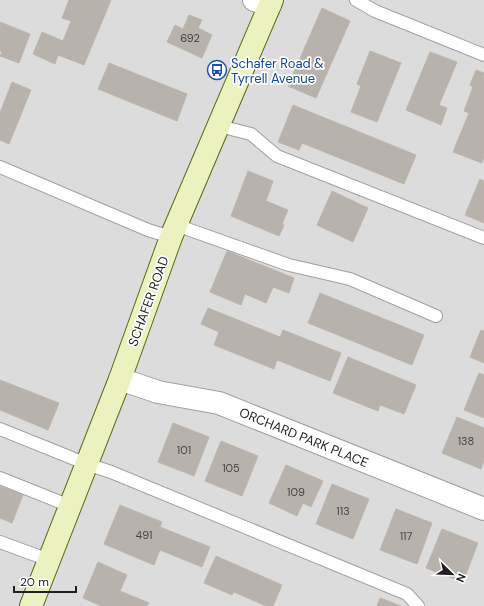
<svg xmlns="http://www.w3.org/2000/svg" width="484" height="606" viewBox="0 0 484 606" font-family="'DM Sans',sans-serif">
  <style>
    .residential { fill: #dddcdc }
    .building { fill: #b8b2ac; stroke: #bfb5aa }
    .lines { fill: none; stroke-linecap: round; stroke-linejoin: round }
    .lane-casing { stroke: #a0a0a0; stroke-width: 14 }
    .street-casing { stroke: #a0a0a0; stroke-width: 24 }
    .secondary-casing { stroke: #586b11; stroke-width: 24 }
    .lane { stroke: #fff; stroke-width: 12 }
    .street { stroke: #fff; stroke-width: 22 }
    .secondary { stroke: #ebf2c0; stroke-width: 22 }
    .labels { text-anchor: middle; stroke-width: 3.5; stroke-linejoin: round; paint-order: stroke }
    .number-label { font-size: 11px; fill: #454442 }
    .transit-label { font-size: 13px; fill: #164399; stroke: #fff; text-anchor: start }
    .street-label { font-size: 13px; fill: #1f1f1f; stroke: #fff }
  </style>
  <rect width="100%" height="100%" fill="#efede6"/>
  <rect class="residential" x="0" y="0" width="484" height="606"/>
  <g class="building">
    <path d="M69 0H111L84 65 58 55 55 64 33 54 42 32 63 41 71 21 62 18Z"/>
    <path d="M322 8 350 21 316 98 288 86Z"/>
    <path d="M189 15 202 20 198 28 212 35 202 58 167 42 175 25 183 29Z"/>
    <path d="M0 22 30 34 19 63 0 56 2 52 0 51Z"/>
    <path d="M370 51 401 63 377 122 351 112 361 86 357 84Z"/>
    <path d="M430 52 457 62 439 105 447 108 441 125 406 110Z"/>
    <path d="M109 63 187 94 177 121 98 89Z"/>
    <path d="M476 70 484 73V157L482 163 453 152 469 113 464 111 473 87 470 85Z"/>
    <path d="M12 82 31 90 9 144 0 140V113Z"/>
    <path d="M293 105 416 155 404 184 302 143 299 150 278 142Z"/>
    <path d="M248 171 273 181 266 201 288 210 282 224 284 225 279 236 231 216Z"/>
    <path d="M480 179 484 181V223L465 215Z"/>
    <path d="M332 191 368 208 353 242 317 225Z"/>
    <path d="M227 251 294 278 289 293 273 287 266 303 245 294 241 305 210 292Z"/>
    <path d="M320 293 424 335 412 365 308 323Z"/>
    <path d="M208 308 280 337 283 330 341 353 330 381 277 360 274 369 214 345 219 332 201 324Z"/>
    <path d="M481 330 484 331V363L470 357Z"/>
    <path d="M348 357 416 385 404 414 380 405 378 411 333 393Z"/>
    <path d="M479 373 484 375V418L464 410Z"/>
    <path d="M0 380 59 403 48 430 0 410Z"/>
    <path d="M457 417 484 428V461L481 469 442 453Z"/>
    <path d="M173 423 209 437 194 476 158 462Z"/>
    <path d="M221 441 258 456 242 496 205 481Z"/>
    <path d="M286 465 323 481 311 507 303 503 297 516 269 503Z"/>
    <path d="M332 484 369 499 353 539 316 524Z"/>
    <path d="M0 486 23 495 12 523 0 518Z"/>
    <path d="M120 505 162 522 160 527 210 547 202 567 160 550 154 565 104 544Z"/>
    <path d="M396 509 432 523 417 564 380 550Z"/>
    <path d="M442 529 478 543 463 582 426 568Z"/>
    <path d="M216 556 282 585 273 606H266L234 592 232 595 204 583Z"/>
    <path d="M98 562 127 575 120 591 149 603 147 606H101L83 598Z"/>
    <path d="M380 598 401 606H377Z"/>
  </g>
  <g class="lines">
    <g class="lane-casing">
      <g id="lane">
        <path d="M356 0 375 11 484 55"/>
        <path d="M219 126 251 134 277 156 484 238"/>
        <path d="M0 167 148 230 171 237"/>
        <path d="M176 225 289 265 350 279 436 316"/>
        <path d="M0 429 87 464 111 472 407 594 418 606"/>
        <path d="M0 478 70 506"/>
        <path d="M0 542 49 560"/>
      </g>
    </g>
    <g class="street-casing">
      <g id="street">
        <path d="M254 0 270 5"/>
        <path d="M120 379 158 392 219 403 484 509"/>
      </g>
    </g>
    <g class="secondary-casing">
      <path id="secondary" d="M31 606 120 379 171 237 272 0"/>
    </g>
    <use href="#lane" class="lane"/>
    <use href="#street" class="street"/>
    <use href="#secondary" class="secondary"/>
  </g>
  <defs>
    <g id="bus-ring" transform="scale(1)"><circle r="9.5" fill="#fff" stroke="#1a4fb4" stroke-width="1.5"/><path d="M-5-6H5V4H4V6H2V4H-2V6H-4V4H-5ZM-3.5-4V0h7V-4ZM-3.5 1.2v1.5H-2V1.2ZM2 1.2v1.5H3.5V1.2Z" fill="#1a4fb4"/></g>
  </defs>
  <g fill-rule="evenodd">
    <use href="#bus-ring" x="217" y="70"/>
  </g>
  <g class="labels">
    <g class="number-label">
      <text x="190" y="42">692</text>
      <text x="466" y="445">138</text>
      <text x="184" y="454">101</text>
      <text x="231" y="472">105</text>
      <text x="296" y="496">109</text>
      <text x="343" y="515">113</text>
      <text x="144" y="539">491</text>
      <text x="406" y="540">117</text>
    </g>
    <g class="transit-label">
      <text x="231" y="68">Schafer Road &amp;<tspan x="231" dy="15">Tyrrell Avenue</tspan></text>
    </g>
    <g class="street-label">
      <text transform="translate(148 301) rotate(-70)" y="5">SCHAFER ROAD</text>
      <text transform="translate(304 437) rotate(22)" y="5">ORCHARD PARK PLACE</text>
    </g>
  </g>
  <g transform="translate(452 574) rotate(113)" stroke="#ffffff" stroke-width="3" paint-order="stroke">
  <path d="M0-3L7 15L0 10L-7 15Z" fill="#1f1f1f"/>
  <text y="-6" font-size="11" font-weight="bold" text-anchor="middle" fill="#1f1f1f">N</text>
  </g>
  <path d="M14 586v6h62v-6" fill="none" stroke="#1f1f1f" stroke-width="2"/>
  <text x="20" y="586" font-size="12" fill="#1f1f1f" stroke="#ffffff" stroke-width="3" paint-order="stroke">20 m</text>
</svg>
